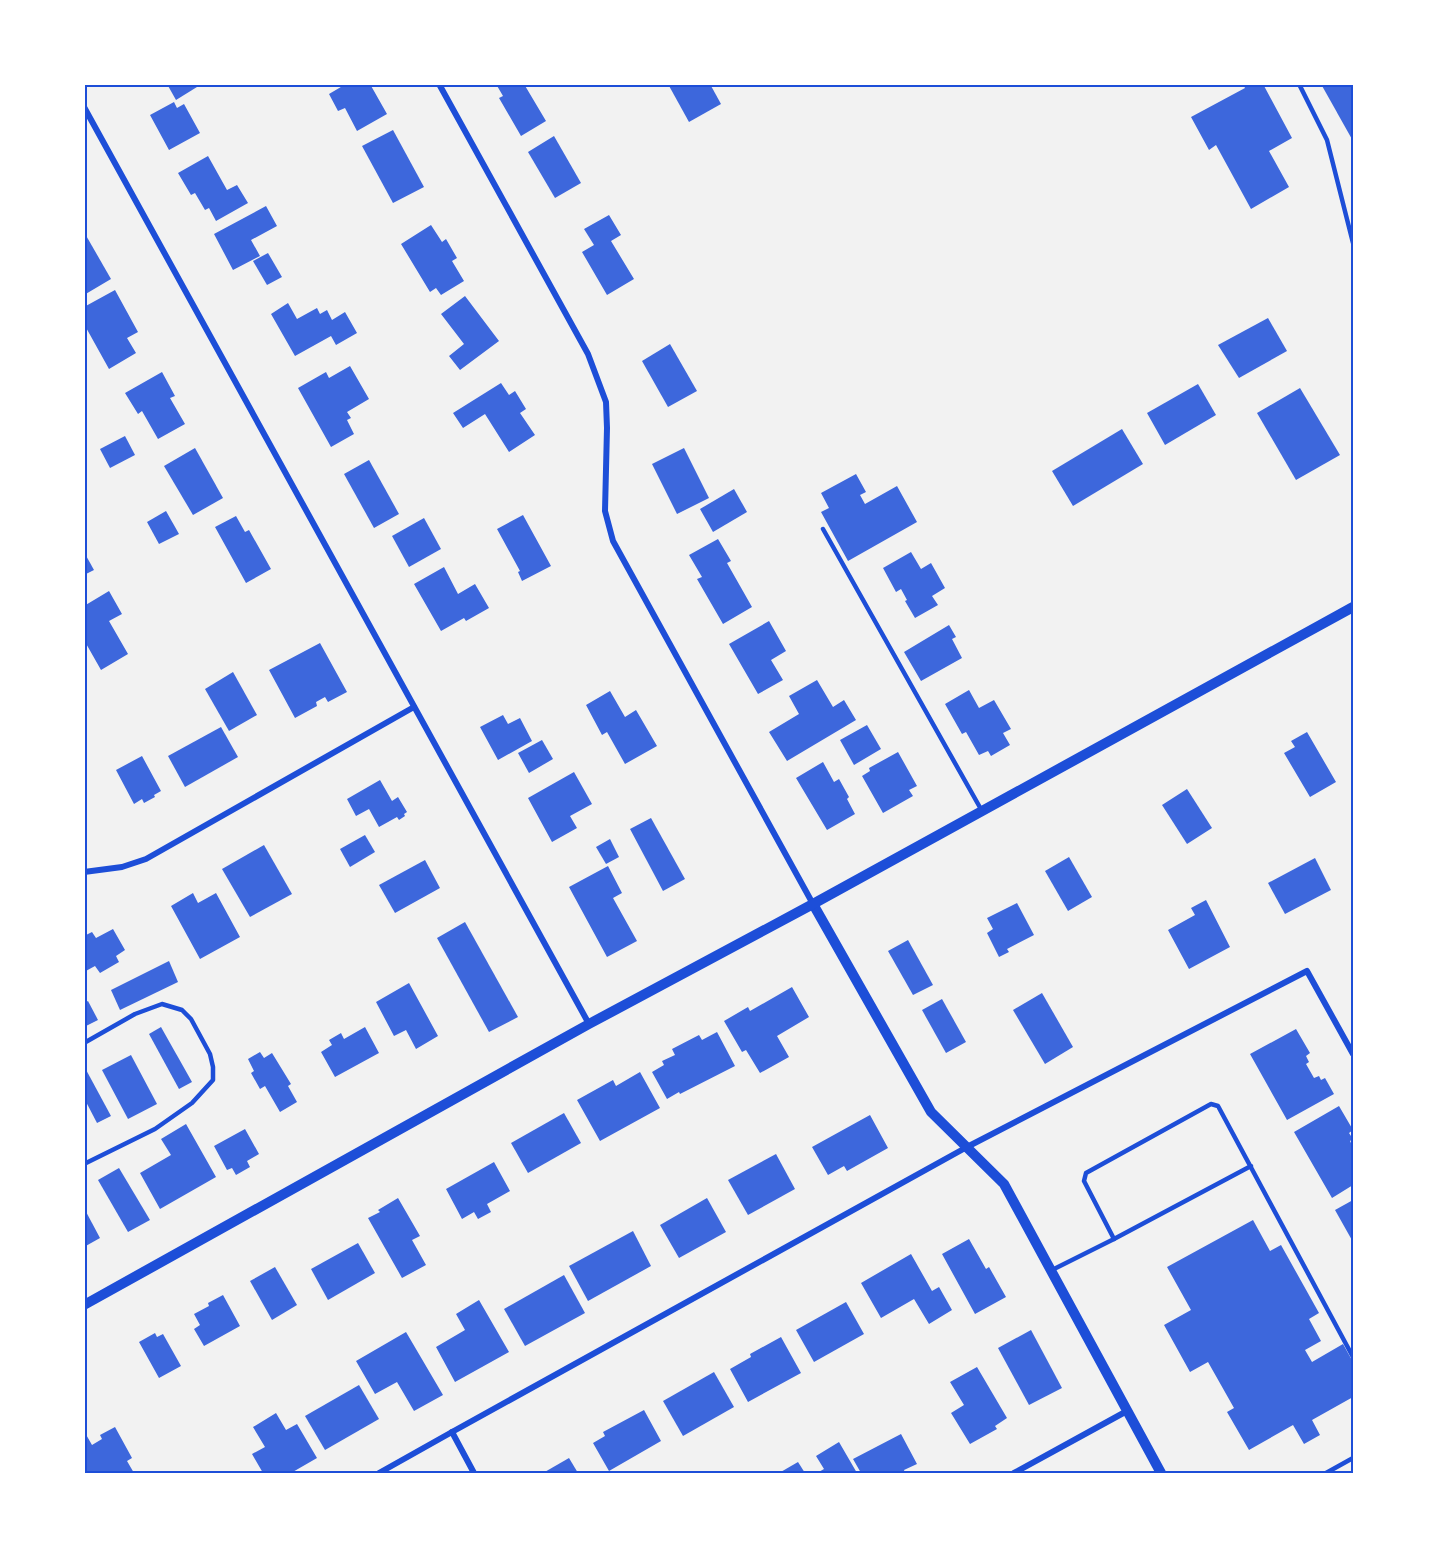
<svg xmlns="http://www.w3.org/2000/svg" width="1437" height="1557" viewBox="0 0 1437 1557" font-family="'Fira Sans',sans-serif">
  <style>
    .building { fill: #3d67dc }
    .lines { fill: none; stroke-linecap: round; stroke-linejoin: round }
    .service { stroke: #1d4ed8; stroke-width: 4.5 }
    .minor { stroke: #1d4ed8; stroke-width: 6 }
    .tertiary { stroke: #1d4ed8; stroke-width: 10 }
    .neatline { fill: none; stroke: #1d4ed8; stroke-width: 2 }
  </style>
  <rect width="100%" height="100%" fill="#f2f2f2"/>
  <g class="building">
    <path d="M167 84H195L197 87 176 100Z"/>
    <path d="M346 84H370L387 114 357 131 345 108 338 111 329 94Z"/>
    <path d="M496 84H524L546 121 521 136 499 98 503 96Z"/>
    <path d="M668 84H710L721 104 689 122Z"/>
    <path d="M1243 84H1263L1292 138 1269 151 1289 187 1251 209 1216 145 1209 150 1191 117 1245 88Z"/>
    <path d="M1321 84H1353V141Z"/>
    <path d="M174 102 177 108 184 104 200 133 169 150 150 115Z"/>
    <path d="M393 130 424 187 393 203 362 146Z"/>
    <path d="M554 136 581 183 555 198 528 152Z"/>
    <path d="M208 156 227 190 237 185 248 203 216 221 209 208 205 210 195 193 191 195 178 173Z"/>
    <path d="M266 206 277 226 251 240 260 256 233 270 214 234Z"/>
    <path d="M609 215 621 235 611 241 634 279 607 295 582 252 594 245 584 229Z"/>
    <path d="M431 225 442 242 446 239 457 258 452 261 464 281 441 295 436 288 430 292 401 244Z"/>
    <path d="M84 232 111 279 84 295Z"/>
    <path d="M268 253 282 277 267 285 253 261Z"/>
    <path d="M115 290 138 332 127 338 136 353 109 369 84 324V307Z"/>
    <path d="M465 296 499 341 460 370 449 356 464 344 441 314Z"/>
    <path d="M288 303 297 319 317 308 320 314 327 310 332 320 345 312 357 333 336 345 331 336 295 356 271 314Z"/>
    <path d="M1268 318 1287 351 1239 378 1218 345Z"/>
    <path d="M670 344 697 391 668 407 642 361Z"/>
    <path d="M350 366 369 399 347 412 351 418 347 420 354 434 331 447 298 388 326 372 329 378Z"/>
    <path d="M162 372 175 396 170 398 185 424 158 439 142 411 138 414 125 393Z"/>
    <path d="M501 383 509 395 515 391 526 409 520 413 535 435 509 452 485 414 463 428 453 413Z"/>
    <path d="M1198 384 1216 415 1165 445 1147 413Z"/>
    <path d="M1300 388 1340 455 1296 480 1257 413Z"/>
    <path d="M1122 429 1143 464 1073 506 1052 471Z"/>
    <path d="M125 436 135 455 110 468 100 449Z"/>
    <path d="M195 448 223 498 193 515 164 466Z"/>
    <path d="M684 448 709 498 677 514 652 464Z"/>
    <path d="M369 460 399 514 374 528 344 474Z"/>
    <path d="M856 474 866 492 860 495 865 504 897 486 917 522 848 561 821 512 829 508 821 493Z"/>
    <path d="M734 489 747 512 713 532 700 509Z"/>
    <path d="M166 511 179 534 159 544 147 522Z"/>
    <path d="M523 515 551 566 522 581 518 572 520 571 497 529Z"/>
    <path d="M236 516 245 532 249 530 271 569 246 583 215 527Z"/>
    <path d="M424 518 441 549 409 567 392 536Z"/>
    <path d="M718 539 731 561 727 563 752 607 723 624 697 579 702 577 689 555Z"/>
    <path d="M84 552 94 570 84 575Z"/>
    <path d="M911 552 921 569 931 563 945 588 932 596 938 605 915 618 905 601 907 600 901 589 896 592 883 568Z"/>
    <path d="M444 567 458 594 475 584 489 608 466 621 464 618 441 631 414 584Z"/>
    <path d="M109 591 122 614 109 621 128 654 101 670 84 640V606Z"/>
    <path d="M769 621 786 651 771 660 783 680 758 694 729 644Z"/>
    <path d="M949 625 956 637 952 639 962 658 921 681 904 652Z"/>
    <path d="M320 643 347 692 328 702 325 697 316 702 317 706 295 718 269 670Z"/>
    <path d="M233 672 257 715 229 731 205 689Z"/>
    <path d="M817 680 833 707 844 700 856 720 787 761 769 732 799 714 789 696Z"/>
    <path d="M969 690 979 708 994 700 1011 729 1003 733 1010 745 991 756 988 751 979 755 966 732 962 734 945 704Z"/>
    <path d="M610 691 625 717 636 710 657 746 625 764 607 732 602 735 586 705Z"/>
    <path d="M503 715 508 724 520 718 532 741 498 760 480 727Z"/>
    <path d="M867 725 881 749 854 765 840 740Z"/>
    <path d="M221 727 238 757 185 787 168 756Z"/>
    <path d="M1307 732 1336 782 1310 797 1284 753 1295 747 1291 741Z"/>
    <path d="M542 740 553 759 529 773 518 753Z"/>
    <path d="M898 752 917 786 909 790 913 796 883 813 862 776 870 771 869 768Z"/>
    <path d="M142 756 161 791 154 795 155 797 144 803 142 799 134 804 116 770Z"/>
    <path d="M823 762 834 782 839 779 849 797 847 799 855 814 827 830 796 778Z"/>
    <path d="M574 772 592 804 570 816 577 828 552 842 528 798Z"/>
    <path d="M380 780 392 801 398 797 407 812 404 814 405 816 399 820 397 817 379 827 369 809 356 816 347 799Z"/>
    <path d="M1187 789 1212 828 1187 844 1162 805Z"/>
    <path d="M651 818 685 879 663 891 630 829Z"/>
    <path d="M365 835 375 852 350 867 340 849Z"/>
    <path d="M610 839 619 857 606 864 596 847Z"/>
    <path d="M264 845 292 894 250 917 222 869Z"/>
    <path d="M1069 857 1092 897 1068 911 1045 871Z"/>
    <path d="M1315 858 1331 890 1285 914 1268 883Z"/>
    <path d="M425 860 440 888 395 913 379 885Z"/>
    <path d="M608 866 622 893 613 898 637 941 607 957 569 887Z"/>
    <path d="M193 893 198 903 216 893 240 937 200 959 171 906Z"/>
    <path d="M1206 900 1230 947 1189 969 1168 930 1195 915 1191 908Z"/>
    <path d="M1017 903 1034 935 1007 949 1009 952 999 957 987 933 993 929 987 918Z"/>
    <path d="M465 922 518 1017 489 1032 437 938Z"/>
    <path d="M113 929 125 950 116 956 119 962 100 973 95 966 84 972V936L92 932 96 938Z"/>
    <path d="M908 940 933 985 913 995 888 951Z"/>
    <path d="M169 961 178 982 120 1010 111 990Z"/>
    <path d="M409 983 438 1036 416 1049 406 1030 394 1036 376 1002Z"/>
    <path d="M792 987 809 1017 777 1036 789 1057 760 1073 746 1050 742 1052 724 1021 748 1007 750 1011Z"/>
    <path d="M1042 993 1073 1047 1045 1064 1013 1010Z"/>
    <path d="M942 999 966 1042 946 1053 922 1010Z"/>
    <path d="M88 1001 98 1020 84 1027V1003Z"/>
    <path d="M161 1027 192 1082 179 1089 149 1034Z"/>
    <path d="M365 1027 379 1053 335 1077 321 1052 332 1045 329 1040 341 1033 344 1039Z"/>
    <path d="M1296 1029 1310 1053 1306 1056 1309 1062 1306 1064 1314 1078 1319 1076 1321 1080 1325 1078 1334 1094 1287 1120 1250 1054Z"/>
    <path d="M717 1032 735 1066 680 1094 679 1092 667 1099 652 1072 664 1065 662 1061 675 1055 672 1049 699 1035 702 1040Z"/>
    <path d="M260 1052 264 1058 272 1053 291 1084 288 1086 297 1102 280 1112 265 1086 260 1089 251 1073 254 1071 248 1059Z"/>
    <path d="M131 1055 157 1104 128 1119 102 1070Z"/>
    <path d="M84 1066 111 1116 97 1123 84 1098Z"/>
    <path d="M640 1072 660 1108 600 1141 577 1100 613 1080 616 1086Z"/>
    <path d="M1339 1106 1353 1130 1349 1133 1353 1139 1350 1141 1353 1147V1185L1332 1198 1294 1132Z"/>
    <path d="M564 1113 581 1143 528 1173 511 1143Z"/>
    <path d="M870 1115 888 1148 847 1171 844 1166 828 1175 812 1147Z"/>
    <path d="M186 1124 216 1177 160 1209 140 1173 171 1155 161 1139Z"/>
    <path d="M245 1129 259 1154 247 1161 250 1167 236 1175 232 1168 227 1170 214 1146Z"/>
    <path d="M776 1154 795 1189 748 1215 728 1180Z"/>
    <path d="M494 1162 510 1191 487 1204 491 1212 478 1219 474 1212 462 1219 446 1189Z"/>
    <path d="M119 1168 150 1220 128 1232 98 1180Z"/>
    <path d="M398 1198 420 1236 412 1240 426 1265 402 1278 368 1218 380 1212 378 1210Z"/>
    <path d="M707 1198 726 1232 679 1258 660 1225Z"/>
    <path d="M1353 1200V1242L1335 1210Z"/>
    <path d="M84 1208 100 1238 84 1247Z"/>
    <path d="M1253 1220 1270 1251 1281 1245 1319 1313 1309 1319 1321 1341 1305 1350 1312 1362 1343 1344 1353 1362V1397L1312 1420 1320 1435 1304 1444 1293 1425 1249 1450 1227 1412 1234 1408 1208 1362 1190 1372 1164 1325 1191 1310 1167 1267Z"/>
    <path d="M633 1231 651 1266 588 1301 569 1266Z"/>
    <path d="M969 1239 986 1269 989 1267 1006 1297 975 1314 942 1254Z"/>
    <path d="M358 1243 375 1273 328 1300 311 1269Z"/>
    <path d="M911 1254 932 1291 939 1287 952 1310 929 1324 914 1299 881 1318 861 1283Z"/>
    <path d="M275 1267 297 1305 272 1320 250 1281Z"/>
    <path d="M564 1275 585 1313 525 1346 504 1309Z"/>
    <path d="M223 1295 240 1326 204 1346 194 1329 200 1325 194 1314 209 1306 208 1303Z"/>
    <path d="M479 1300 509 1352 455 1382 436 1347 465 1330 456 1314Z"/>
    <path d="M846 1302 864 1334 814 1362 796 1330Z"/>
    <path d="M1031 1330 1062 1388 1029 1405 998 1348Z"/>
    <path d="M406 1332 443 1395 414 1411 397 1382 375 1394 356 1361Z"/>
    <path d="M155 1333 157 1337 163 1334 181 1366 159 1378 139 1342Z"/>
    <path d="M781 1337 801 1373 748 1402 730 1369 751 1357 750 1354Z"/>
    <path d="M977 1367 1007 1418 995 1426 997 1429 970 1444 951 1413 964 1405 950 1382Z"/>
    <path d="M714 1372 734 1407 683 1436 663 1401Z"/>
    <path d="M359 1385 379 1419 325 1450 305 1416Z"/>
    <path d="M644 1410 661 1441 609 1471 593 1443 605 1436 603 1432Z"/>
    <path d="M276 1413 286 1430 297 1424 317 1458 291 1473H263L252 1454 265 1447 253 1427Z"/>
    <path d="M115 1427 132 1458 127 1461 134 1473H84V1431L92 1445 102 1439 100 1435Z"/>
    <path d="M901 1434 917 1464 904 1470 905 1473H861L853 1459Z"/>
    <path d="M839 1442 857 1473H817L824 1469 816 1456Z"/>
    <path d="M569 1458 578 1473H543Z"/>
    <path d="M798 1462 805 1473H779Z"/>
  </g>
  <g class="lines">
    <g class="service">
      <path d="M1299 84 1327 140 1353 243"/>
      <path d="M823 529 982 811"/>
      <path d="M84 1043 135 1014 162 1004 182 1010 191 1019 210 1054 213 1067V1080L192 1103 155 1129 84 1164"/>
      <path d="M1251 1166 1114 1239 1084 1181 1086 1173 1211 1104 1218 1106 1353 1357"/>
      <path d="M1052 1270 1114 1239"/>
      <path d="M1326 1473 1353 1458"/>
    </g>
    <g class="minor">
      <path d="M439 84 588 354 606 402 607 428 605 511 613 541 813 904"/>
      <path d="M84 107 589 1024"/>
      <path d="M84 872 122 867 146 859 414 707"/>
      <path d="M452 1432 474 1473"/>
      <path d="M379 1473 452 1432 967 1147 1307 971 1353 1054"/>
      <path d="M1014 1473 1127 1411"/>
    </g>
    <g class="tertiary">
      <path d="M813 904 931 1112 1004 1184 1161 1473"/>
      <path d="M84 1305 589 1024 813 904 1353 607"/>
    </g>
  </g>
  <rect width="1437" height="1557" fill="none" stroke="#ffffff" stroke-width="171"/>
  <rect x="86" y="86" width="1266" height="1386" class="neatline"/>
</svg>
